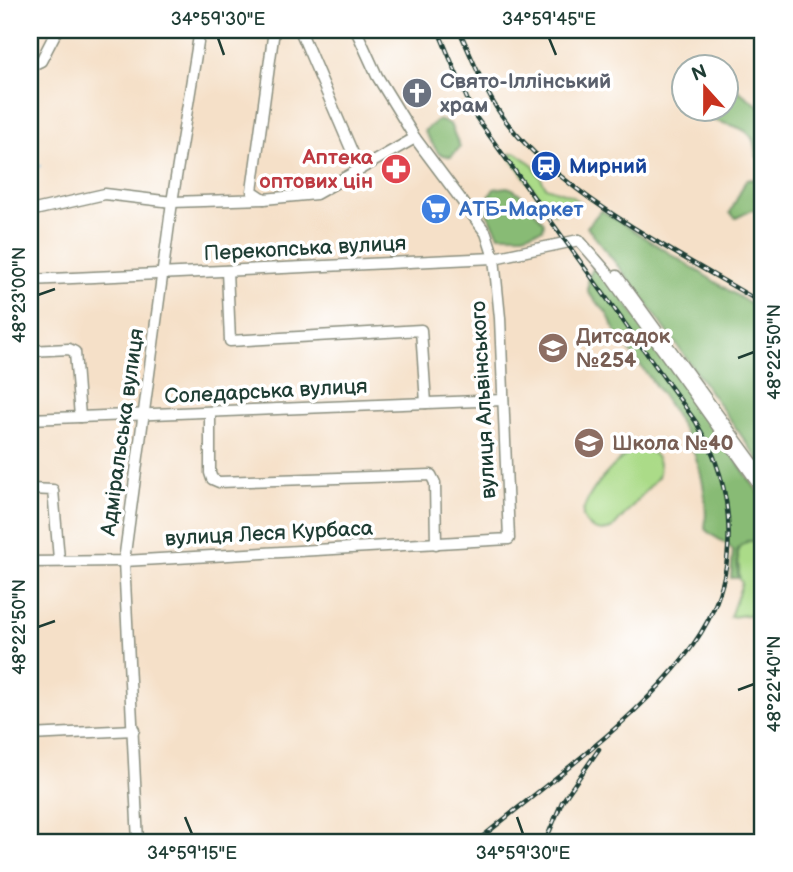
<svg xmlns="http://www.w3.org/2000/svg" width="793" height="872" viewBox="0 0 793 872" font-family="'Balsamiq Sans',sans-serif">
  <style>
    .green { fill: #abdb88; stroke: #658c5e; stroke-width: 2 }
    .forest { fill: #88bb74; stroke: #547c54; stroke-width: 2 }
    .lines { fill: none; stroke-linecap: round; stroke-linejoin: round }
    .stream { stroke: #5fb7dc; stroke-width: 2 }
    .minor-casing { stroke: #8a8e7e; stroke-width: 13 }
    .minor { stroke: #fff; stroke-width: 10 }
    .rail-casing { stroke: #1f3d34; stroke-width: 4.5 }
    .rail { stroke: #fff; stroke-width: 2; stroke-dasharray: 5; stroke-linecap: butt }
    .ticks { fill: none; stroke: #1f3d34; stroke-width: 2.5 }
    .labels { text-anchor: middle; stroke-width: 7; stroke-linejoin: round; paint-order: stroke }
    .worship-label { font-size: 21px; font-weight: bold; fill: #5b616d; stroke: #fff; text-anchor: start }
    .health-label { font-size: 21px; font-weight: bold; fill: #be3a42; stroke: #fff; text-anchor: end }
    .transit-label { font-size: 21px; font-weight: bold; fill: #164399; stroke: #fff; text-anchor: start }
    .shop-label { font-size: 21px; font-weight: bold; fill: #366cbe; stroke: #fff; text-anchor: start }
    .street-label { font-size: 21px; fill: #1f3d34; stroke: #fff }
    .education-label { font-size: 21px; font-weight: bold; fill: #785e54; stroke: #fff; text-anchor: start }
    .neatline { fill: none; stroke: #1f3d34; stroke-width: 2.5 }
    .ticks-label { font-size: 18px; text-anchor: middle; fill: #1f3d34 }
  </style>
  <rect width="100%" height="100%" fill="#fff"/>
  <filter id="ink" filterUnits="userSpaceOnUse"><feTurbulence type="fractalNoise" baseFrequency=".0143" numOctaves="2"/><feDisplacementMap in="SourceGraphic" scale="14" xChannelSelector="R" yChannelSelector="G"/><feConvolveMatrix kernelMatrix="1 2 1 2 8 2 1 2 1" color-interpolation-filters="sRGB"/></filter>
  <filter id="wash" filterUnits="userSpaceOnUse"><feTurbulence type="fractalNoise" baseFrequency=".00686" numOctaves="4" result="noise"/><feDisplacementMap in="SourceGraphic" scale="28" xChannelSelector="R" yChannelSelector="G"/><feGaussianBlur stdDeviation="1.57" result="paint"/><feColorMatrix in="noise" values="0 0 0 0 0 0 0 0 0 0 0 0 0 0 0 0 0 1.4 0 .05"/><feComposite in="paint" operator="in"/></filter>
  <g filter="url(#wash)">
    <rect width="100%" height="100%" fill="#f5e0c8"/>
    <g class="green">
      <path d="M511 153H517L533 165 546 187 572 196 581 204 570 211 557 209 555 214 549 210 512 160Z"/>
      <path d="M639 448C655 450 663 461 658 477L613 528C601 534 589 530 583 517 580 499 621 452 639 448Z"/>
      <path d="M754 540 763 541V613L730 617 742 583C737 576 740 574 739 566 737 551 736 543 754 540Z"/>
    </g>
    <g class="forest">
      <path d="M727 82 763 109V160L757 157C755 152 755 145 753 140 745 122 710 124 696 113L697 109 726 108Z"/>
      <path d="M438 120 450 124 460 147 451 157 439 154 424 131Z"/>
      <path d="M754 179 763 182V212L752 210 736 218 730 213 746 180Z"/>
      <path d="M507 187C522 190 534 211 544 223L543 229 523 235H499L483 205 494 189Z"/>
      <path d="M601 210 763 312V466L641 295 587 227Z"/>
      <path d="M594 266 611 281 763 499V541H747L737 549 738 578H731L733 551C726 540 714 539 705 529 713 452 662 394 618 336 613 329 611 319 606 312 600 305 593 300 588 292V279Z"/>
    </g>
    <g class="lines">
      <path class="stream" d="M30 169 40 166"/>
    </g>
  </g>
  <g filter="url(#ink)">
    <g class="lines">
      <g class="minor-casing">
        <g id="minor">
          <path d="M300 30 360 170"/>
          <path d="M30 66 41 61 57 30"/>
          <path d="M264 199 316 194 415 138"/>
          <path d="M30 211 105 194 172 202 264 199 252 191 274 30"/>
          <path d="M579 240 606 271 763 490"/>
          <path d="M227 271 230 341 421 330 426 403"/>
          <path d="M617 276 763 477"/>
          <path d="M30 280 494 258 579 240"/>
          <path d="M30 351 69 349 75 352 80 417"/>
          <path d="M210 412V473L212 479 219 482 431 475 435 483 436 544"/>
          <path d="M30 419 503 400"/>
          <path d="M30 489 53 490 59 559"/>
          <path d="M30 562 124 561 509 539 500 318 494 258 486 233 415 138 377 76 356 30"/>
          <path d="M30 735 134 730"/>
          <path d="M138 842 124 561 172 202 200 30"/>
        </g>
      </g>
      <use href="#minor" class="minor"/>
      <g class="rail-casing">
        <g id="rail">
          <path d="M438 30 473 113 696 422C702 434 711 447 715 460 733 507 734 563 713 610 676 695 547 782 476 842"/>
          <path d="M459 30C471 55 481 83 496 107 550 191 678 252 763 304"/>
          <path d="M545 842 562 802 599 749"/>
        </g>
      </g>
      <use href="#rail" class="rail"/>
    </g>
  </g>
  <path class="ticks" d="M218 38 224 55M549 38 556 55M38 295 55 289M738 358 754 352M38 627 55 621M738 690 754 684M185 817 192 834M517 817 523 834"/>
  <defs>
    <g id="church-disc" transform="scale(1.575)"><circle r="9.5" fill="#6b7280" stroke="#fff"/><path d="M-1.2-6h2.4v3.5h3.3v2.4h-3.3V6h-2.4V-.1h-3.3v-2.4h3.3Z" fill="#fff"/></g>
    <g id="station-disc" transform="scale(1.575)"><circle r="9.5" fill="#1a4fb4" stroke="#fff"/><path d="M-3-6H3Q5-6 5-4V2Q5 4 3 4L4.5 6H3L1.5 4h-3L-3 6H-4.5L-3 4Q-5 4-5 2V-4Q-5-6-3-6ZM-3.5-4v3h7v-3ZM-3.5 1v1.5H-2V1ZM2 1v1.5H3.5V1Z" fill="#fff"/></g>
    <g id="pharmacy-disc" transform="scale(1.575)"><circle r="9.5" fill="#e0444e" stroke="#fff"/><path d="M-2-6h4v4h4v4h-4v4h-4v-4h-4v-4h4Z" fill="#fff"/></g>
    <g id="supermarket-disc" transform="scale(1.575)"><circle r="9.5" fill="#3f7fe0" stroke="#fff"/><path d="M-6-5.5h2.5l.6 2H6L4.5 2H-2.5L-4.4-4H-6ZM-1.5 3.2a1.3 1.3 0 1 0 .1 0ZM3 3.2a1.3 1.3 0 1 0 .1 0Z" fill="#fff"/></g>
    <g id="school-disc" transform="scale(1.575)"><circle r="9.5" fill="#8d6e63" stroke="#fff"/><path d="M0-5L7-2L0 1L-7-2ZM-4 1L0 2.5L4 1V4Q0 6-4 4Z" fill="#fff"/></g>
  </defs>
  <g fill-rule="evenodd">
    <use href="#church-disc" x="417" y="93"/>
    <use href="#station-disc" x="546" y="166"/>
    <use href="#pharmacy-disc" x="396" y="169"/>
    <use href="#supermarket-disc" x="436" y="209"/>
    <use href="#school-disc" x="553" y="348"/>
    <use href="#school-disc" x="589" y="443"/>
  </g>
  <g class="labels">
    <g class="worship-label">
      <text x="440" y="88">Свято-Іллінський<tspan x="440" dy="24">храм</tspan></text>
    </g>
    <g class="health-label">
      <text x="373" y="164">Аптека<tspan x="373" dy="24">оптових цін</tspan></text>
    </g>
    <g class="transit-label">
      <text x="569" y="173">Мирний</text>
    </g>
    <g class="shop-label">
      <text x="459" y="216">АТБ-Маркет</text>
    </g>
    <g class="street-label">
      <text transform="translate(305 248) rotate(-3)" y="7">Перекопська вулиця</text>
      <text transform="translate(266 391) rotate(-3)" y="7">Соледарська вулиця</text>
      <text transform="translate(483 400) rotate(-93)" y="7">вулиця Альвінського</text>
      <text transform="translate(122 432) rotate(-82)" y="7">Адміральська вулиця</text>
      <text transform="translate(269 533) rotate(-3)" y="7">вулиця Леся Курбаса</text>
    </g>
    <g class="education-label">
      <text x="576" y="343">Дитсадок<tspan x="576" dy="24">№254</tspan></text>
      <text x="612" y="450">Школа №40</text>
    </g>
  </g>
  <rect width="793" height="872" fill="none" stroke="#fff" stroke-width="77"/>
  <g transform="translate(705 88) rotate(339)"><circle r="33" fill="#ffffff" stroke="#a5b1ae" stroke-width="2"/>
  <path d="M0-5L12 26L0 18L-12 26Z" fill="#c8321e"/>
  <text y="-10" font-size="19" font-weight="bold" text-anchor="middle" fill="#1f3d34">N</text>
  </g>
  <rect x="38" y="38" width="716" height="796" class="neatline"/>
  <g class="ticks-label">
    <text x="218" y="25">34°59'30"E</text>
    <text x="549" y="25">34°59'45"E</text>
    <text transform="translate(19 295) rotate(-90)" y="6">48°23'00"N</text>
    <text transform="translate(774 352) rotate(-90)" y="6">48°22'50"N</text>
    <text transform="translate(19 627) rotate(-90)" y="6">48°22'50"N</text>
    <text transform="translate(774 684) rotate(-90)" y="6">48°22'40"N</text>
    <text x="192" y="859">34°59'15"E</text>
    <text x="523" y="859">34°59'30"E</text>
  </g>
</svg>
